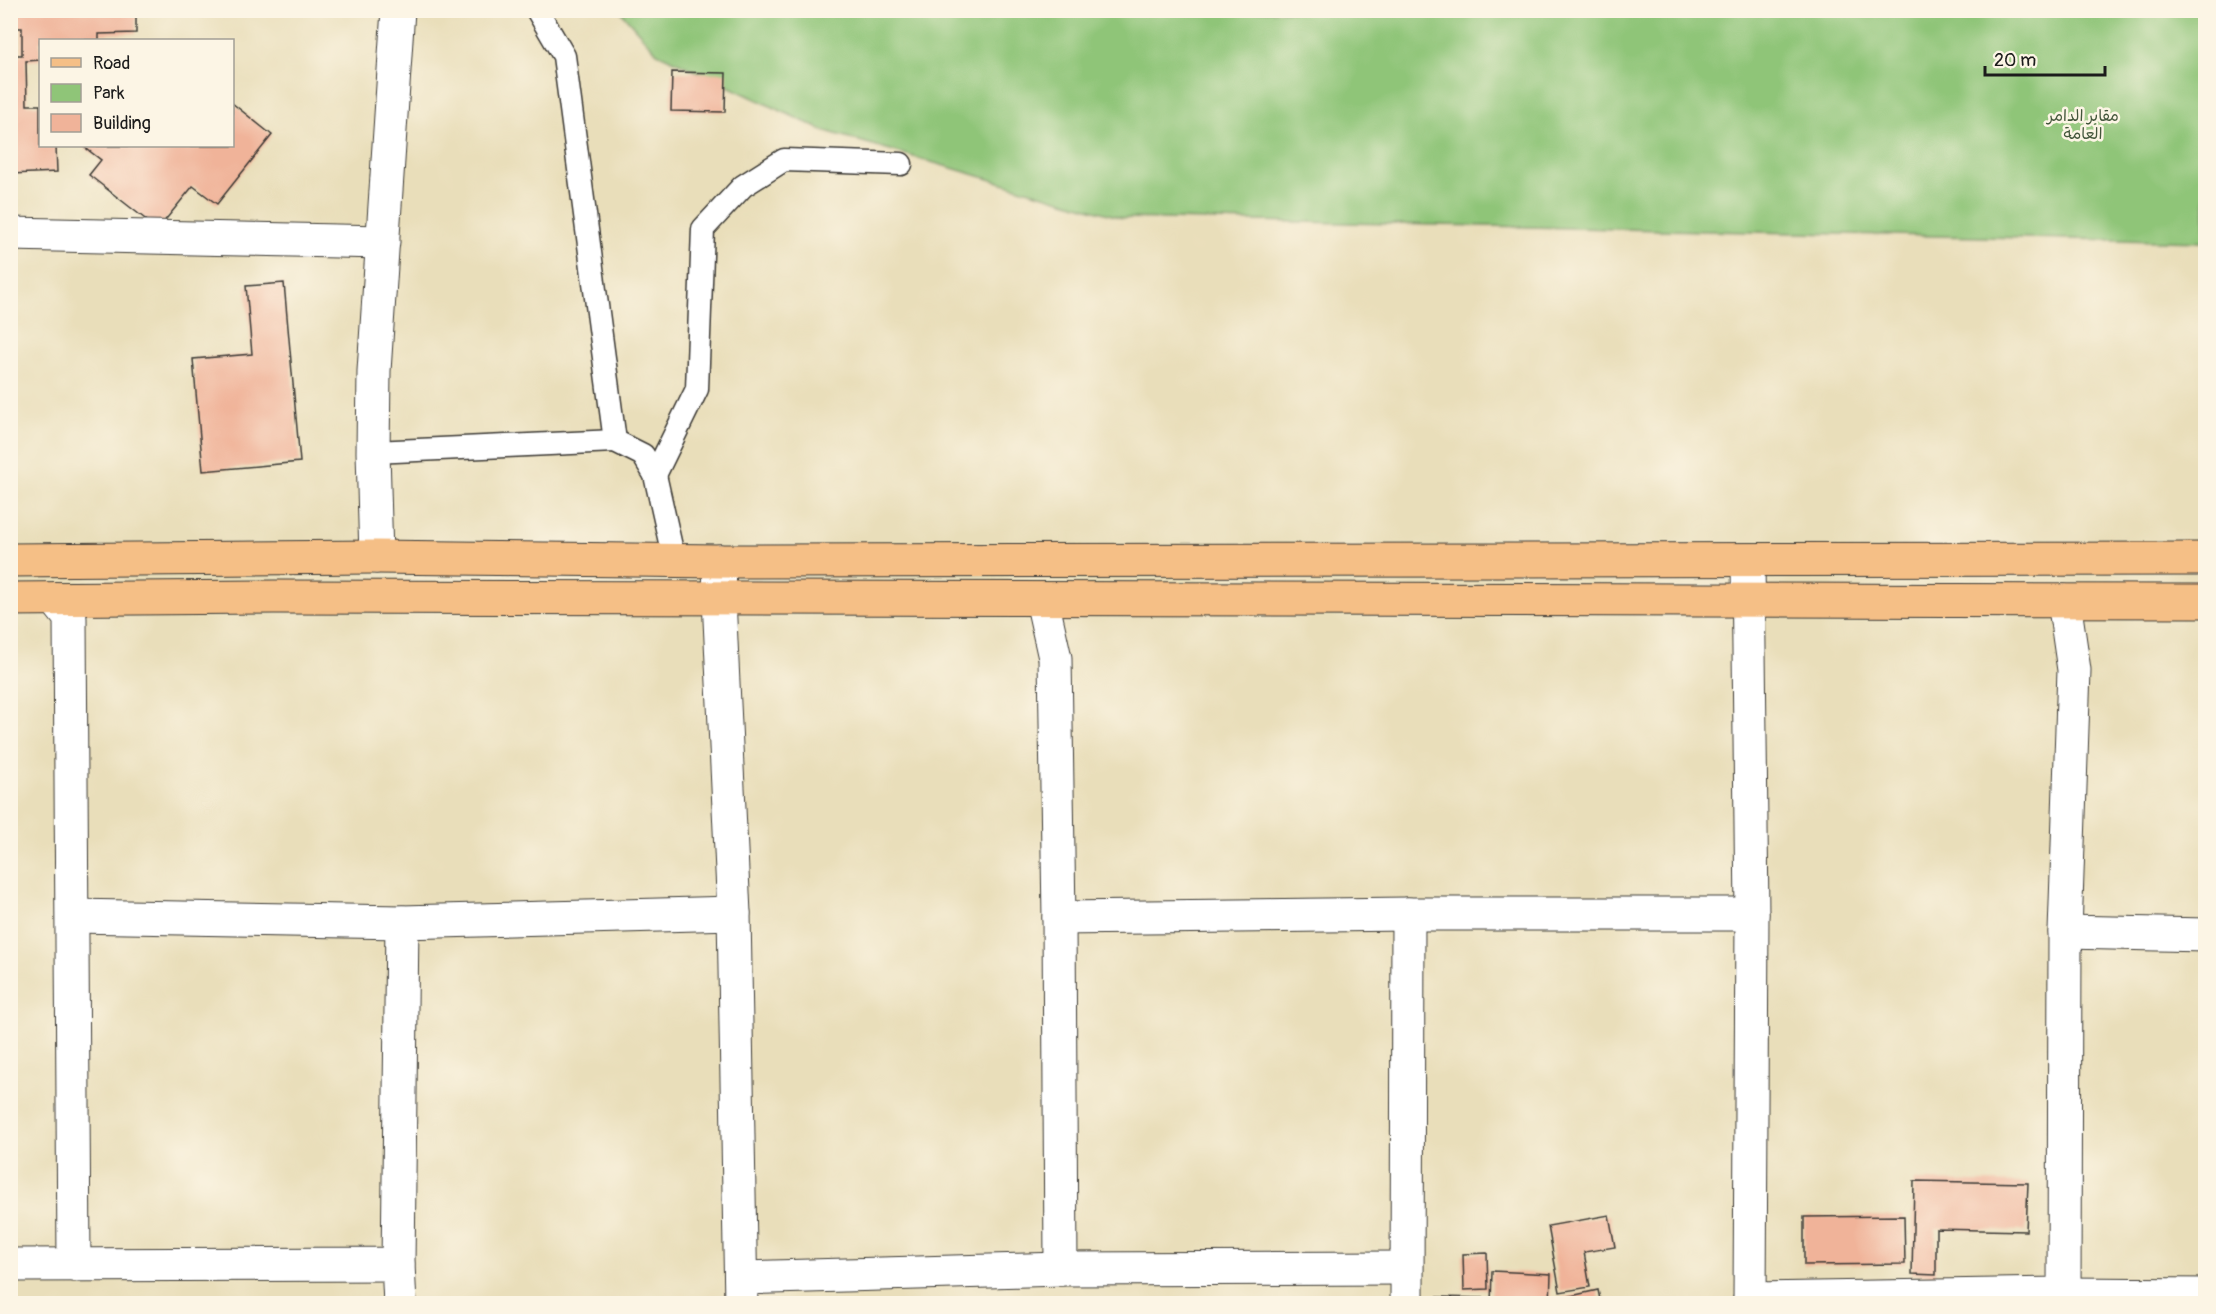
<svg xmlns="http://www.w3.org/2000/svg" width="2216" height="1314" viewBox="0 0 2216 1314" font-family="Pangolin,'Playpen Sans Arabic',sans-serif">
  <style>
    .green { fill: #8fc578; stroke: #56704a; stroke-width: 1.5 }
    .building { fill: #f0b399 }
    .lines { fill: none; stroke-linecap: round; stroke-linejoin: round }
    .service-casing { stroke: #3b3934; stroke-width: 25 }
    .minor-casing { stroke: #3b3934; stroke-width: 35 }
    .primary-casing { stroke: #3b3934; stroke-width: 35 }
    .service { stroke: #fff; stroke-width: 22 }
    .minor { stroke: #fff; stroke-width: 33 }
    .primary { stroke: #f5bf86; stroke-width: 33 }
    .labels { text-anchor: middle; stroke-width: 5; stroke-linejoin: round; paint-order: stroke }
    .park-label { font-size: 16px; fill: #44573c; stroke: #fcf5e5 }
  </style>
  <rect width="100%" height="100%" fill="#fcf5e5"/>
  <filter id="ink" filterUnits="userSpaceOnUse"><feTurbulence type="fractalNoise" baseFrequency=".0167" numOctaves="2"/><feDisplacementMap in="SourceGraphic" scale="12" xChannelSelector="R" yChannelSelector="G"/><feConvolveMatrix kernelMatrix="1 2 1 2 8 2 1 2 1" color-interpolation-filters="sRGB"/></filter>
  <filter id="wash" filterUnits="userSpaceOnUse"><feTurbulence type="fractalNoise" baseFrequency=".008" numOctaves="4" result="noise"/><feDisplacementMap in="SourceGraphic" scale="24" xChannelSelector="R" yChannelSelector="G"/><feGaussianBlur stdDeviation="1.35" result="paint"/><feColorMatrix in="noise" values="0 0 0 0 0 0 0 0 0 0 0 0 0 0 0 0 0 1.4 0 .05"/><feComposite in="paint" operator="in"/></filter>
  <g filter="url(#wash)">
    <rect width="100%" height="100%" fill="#e9deba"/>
    <path class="green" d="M620 11H2205V242L1122 218 822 130 657 53Z"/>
    <g id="blocks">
      <g class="building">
        <path d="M10 10H136V33L99 34V40H40V60L26 61 27 105H40V146H56L57 172 10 174V55H22V28H10Z"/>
        <path d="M672 72 726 73 725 112 671 111Z"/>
        <path d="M232 103 272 135 217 204 193 186 158 229 89 175 101 160 83 146H232Z"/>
        <path d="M284 283 300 462 203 471 193 359 252 354 246 286Z"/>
        <path d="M1914 1181 2028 1183 2026 1231 1936 1229V1275L1912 1274Z"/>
        <path d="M1609 1215 1615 1247 1584 1252 1590 1287 1560 1292 1548 1226Z"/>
        <path d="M1904 1216 1905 1264 1804 1265V1217Z"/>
        <path d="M1487 1253 1488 1289 1464 1290 1463 1254Z"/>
        <path d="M1492 1271 1551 1274 1550 1304H1491Z"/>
        <path d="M1598 1290 1601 1304H1554L1553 1300Z"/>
        <path d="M1436 1297 1485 1298V1304H1435Z"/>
      </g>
    </g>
  </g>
  <g filter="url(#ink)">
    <use href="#blocks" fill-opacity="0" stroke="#3b3934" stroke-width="1.5"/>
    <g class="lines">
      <g class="service-casing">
        <g id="service">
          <path d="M537 10 564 56 615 441 643 455 655 475 674 560"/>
          <path d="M373 452 615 441"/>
          <path d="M655 475 697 389 703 229 743 186 784 160 901 164"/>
        </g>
      </g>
      <g class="minor-casing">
        <g id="minor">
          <path d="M10 234 383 242"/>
          <path d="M376 557 373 452 374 371 398 10"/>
          <path d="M720 561 719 599 734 913 741 1304"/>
          <path d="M1748 561 1752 914 1750 1304"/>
          <path d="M55 599 70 618 74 1265"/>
          <path d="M1042 600 1055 658 1059 918 1061 1269"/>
          <path d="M73 916 402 922 734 913"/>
          <path d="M1059 918 1408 914H1752"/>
          <path d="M2065 932 2206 935"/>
          <path d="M398 1264 400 1304"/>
          <path d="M10 1265 398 1264 402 922"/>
          <path d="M741 1278 1061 1269 1406 1268"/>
          <path d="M2064 1294 2065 932 2074 670 2064 601"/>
          <path d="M1750 1299 2064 1294 2206 1295"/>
          <path d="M1407 1304 1408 914"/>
        </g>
      </g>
      <g class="primary-casing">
        <g id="primary">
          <path d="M10 560 376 557 720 561 2206 559"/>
          <path d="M10 599 274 597 2206 601"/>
        </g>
      </g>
      <use href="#service" class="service"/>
      <use href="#minor" class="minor"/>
      <use href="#primary" class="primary"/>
    </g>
  </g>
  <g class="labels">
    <g class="park-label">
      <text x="2083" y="121">مقابر الدامر<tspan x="2083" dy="18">العامة</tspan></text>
    </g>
  </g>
  <rect width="2216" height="1314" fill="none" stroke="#fcf5e5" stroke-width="36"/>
  <rect x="39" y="39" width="195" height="108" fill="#fcf5e5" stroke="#a29e95" stroke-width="1.5"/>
  <rect x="51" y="58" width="30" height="9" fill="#f5bf86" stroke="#a29e95" stroke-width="1.5"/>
  <text x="93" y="69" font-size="18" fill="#1c1c1c">Road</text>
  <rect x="51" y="84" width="30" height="18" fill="#8fc578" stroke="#a29e95" stroke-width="1.5"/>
  <text x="93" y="99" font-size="18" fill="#1c1c1c">Park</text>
  <rect x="51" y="114" width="30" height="18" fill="#f0b399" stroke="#a29e95" stroke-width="1.5"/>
  <text x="93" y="129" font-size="18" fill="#1c1c1c">Building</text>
  <path d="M1985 66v9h120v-9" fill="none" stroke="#1c1c1c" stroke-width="3"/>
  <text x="1994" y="66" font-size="18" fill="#1c1c1c" stroke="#fcf5e5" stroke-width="4.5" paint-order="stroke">20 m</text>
</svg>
